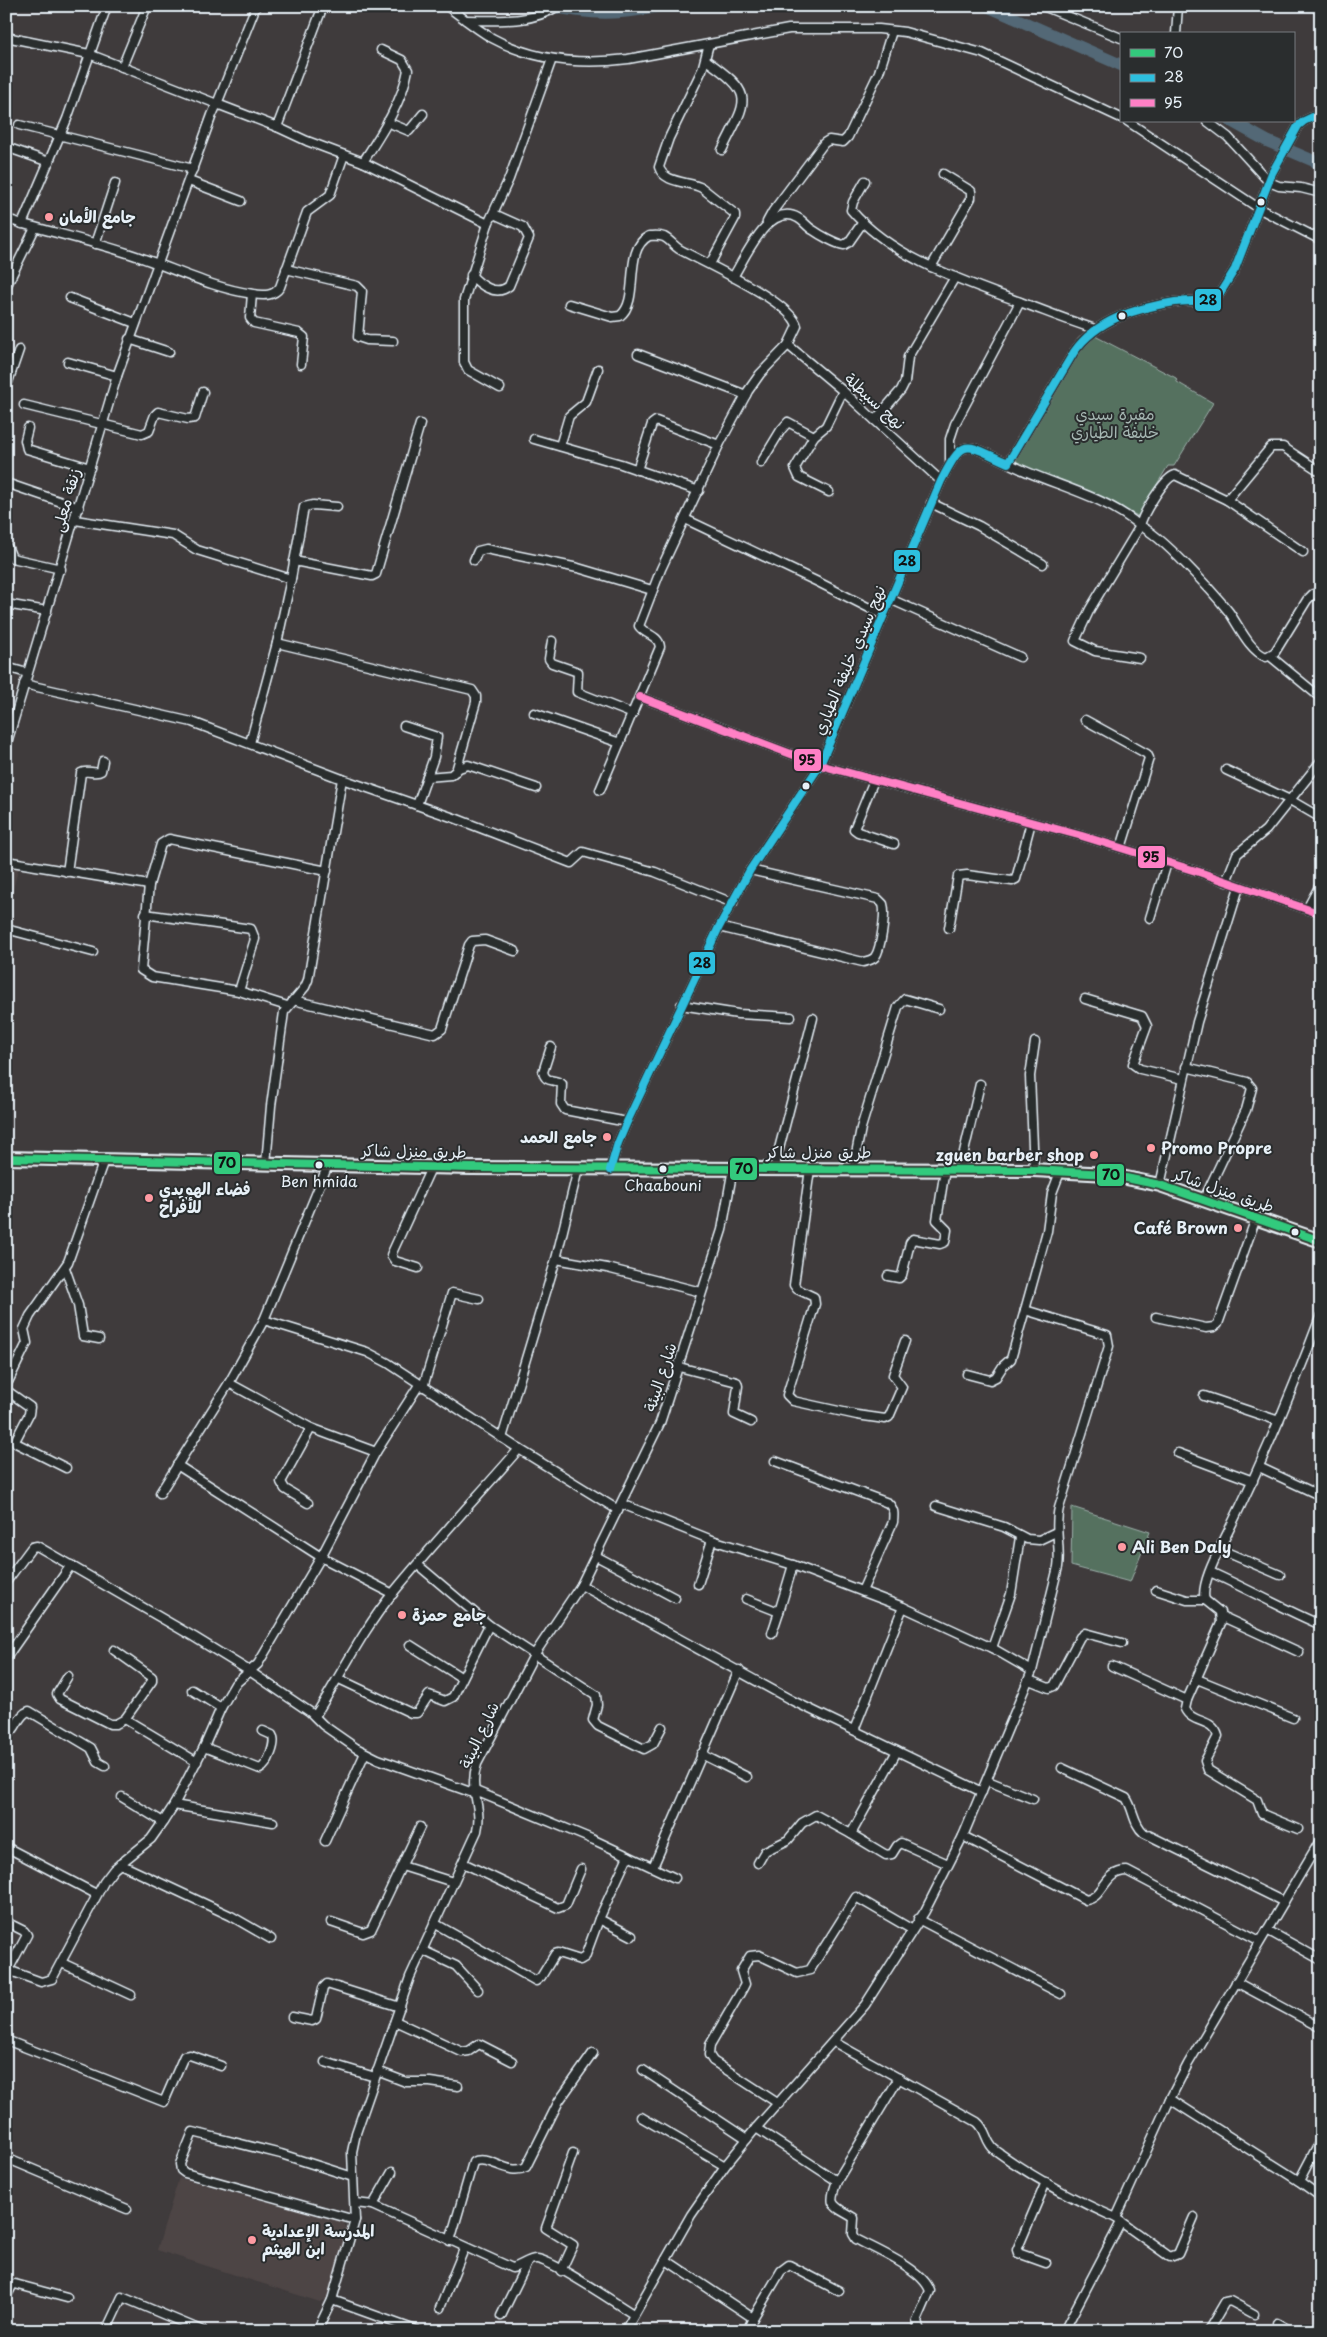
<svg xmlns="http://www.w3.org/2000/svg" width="1327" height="2337" viewBox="0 0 1327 2337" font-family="'Playpen Sans','Playpen Sans Arabic',sans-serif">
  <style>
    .built { fill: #4e4545 }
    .green { fill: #55715f; stroke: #9eb1ac }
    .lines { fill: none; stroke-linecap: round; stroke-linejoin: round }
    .river { stroke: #526876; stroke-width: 12 }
    .minor-casing { stroke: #e8f1f8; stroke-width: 11 }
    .primary-casing { stroke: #e8f1f8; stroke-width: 16 }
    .minor { stroke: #2a2d2e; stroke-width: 8 }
    .primary { stroke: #746a5a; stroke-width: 12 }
    .bus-1-casing { stroke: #2a2d2e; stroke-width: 11 }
    .bus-2-casing { stroke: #2a2d2e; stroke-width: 11 }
    .bus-3-casing { stroke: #2a2d2e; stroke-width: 11 }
    .bus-1 { stroke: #33ca7d; stroke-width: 8 }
    .bus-2 { stroke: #2dbfdf; stroke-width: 8 }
    .bus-3 { stroke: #ff80c5; stroke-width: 8 }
    .bus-dot { fill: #e8f1f8; stroke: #2a2d2e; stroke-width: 2 }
    .poi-dot { fill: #ff9aa2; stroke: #2a2d2e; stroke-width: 2 }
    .labels { text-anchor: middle; stroke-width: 4; stroke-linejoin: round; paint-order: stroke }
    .bus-label { font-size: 15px; fill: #e8f1f8; stroke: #2a2d2e }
    .poi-label { font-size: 16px; font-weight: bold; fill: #e8f1f8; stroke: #2a2d2e; text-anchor: start }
    .street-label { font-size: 16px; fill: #e8f1f8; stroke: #2a2d2e }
    .park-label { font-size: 16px; fill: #a6b7b3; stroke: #2a2d2e }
    .line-badge { stroke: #2a2d2e; stroke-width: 2 }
    .pale-badge-label { font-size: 14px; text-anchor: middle; font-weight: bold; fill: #111 }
  </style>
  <rect width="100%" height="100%" fill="#3f3b3c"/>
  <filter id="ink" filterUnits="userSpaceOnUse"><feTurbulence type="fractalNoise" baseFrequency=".02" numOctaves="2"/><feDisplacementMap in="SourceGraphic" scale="10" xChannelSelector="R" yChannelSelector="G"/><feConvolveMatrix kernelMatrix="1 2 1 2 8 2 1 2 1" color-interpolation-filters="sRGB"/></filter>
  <g filter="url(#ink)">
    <g class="built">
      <path d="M6 864 19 866 6 917Z"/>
      <path d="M179 2178 343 2222 348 2230 327 2299 320 2302 157 2250Z"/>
    </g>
    <g class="green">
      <path d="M1095 336 1176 378 1177 382 1213 403 1174 466H1168L1138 516 1080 488 1017 464 1016 459 1083 346Z"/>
      <path d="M1072 1507 1150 1532 1130 1582 1071 1566Z"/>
    </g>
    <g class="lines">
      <g class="river">
        <path d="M549 6C592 15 619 15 662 6"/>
        <path d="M987 6 1121 65"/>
        <path d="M1231 121 1267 141 1321 164"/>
      </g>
      <g class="minor-casing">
        <g id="minor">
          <path d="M447 6C462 17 476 29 492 38 534 61 581 65 628 59L789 29H879L905 32 982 53 1121 118"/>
          <path d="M1043 6 1121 38"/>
          <path d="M466 20C498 20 530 24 558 6"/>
          <path d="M1176 34 1178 6"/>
          <path d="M6 37 89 54 217 104 256 6"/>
          <path d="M709 44 702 70 669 138 659 167C664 184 690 181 702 188L735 214V218L710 264"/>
          <path d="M706 60C757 96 747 99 722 150"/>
          <path d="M122 67 147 6"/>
          <path d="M1127 121 1260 209 1321 240"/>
          <path d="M1207 121 1228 137 1269 182 1279 186 1301 188 1321 193"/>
          <path d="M387 122 409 131 423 114"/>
          <path d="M19 125 193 169"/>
          <path d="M277 127 307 141 363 162 488 224 509 179 552 59"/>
          <path d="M6 147 49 162"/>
          <path d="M363 162C381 134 402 103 408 70L402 60 381 50"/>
          <path d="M189 181 241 201"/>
          <path d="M865 181 853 202 851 210C892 258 963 281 1020 302 1045 311 1069 321 1095 329"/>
          <path d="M6 219C46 231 87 240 127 253 169 266 210 288 253 294 264 296 274 296 280 287L307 212 330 195 344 155"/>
          <path d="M767 222 773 211 824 143 829 140 843 142 848 137 879 72 892 31"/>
          <path d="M22 224 67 119 107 6"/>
          <path d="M488 224 464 300V362L468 370 500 388"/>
          <path d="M95 244 115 183"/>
          <path d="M931 267 971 198V191L943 174"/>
          <path d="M286 269 357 286 362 291 358 337 367 340 393 341"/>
          <path d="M471 275C480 285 496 297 509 286L529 238 523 227 494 214"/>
          <path d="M733 277C745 258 769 201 798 218 804 221 807 227 813 230 820 235 836 244 844 245L849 242 863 222"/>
          <path d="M6 287 35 228"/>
          <path d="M252 294 250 318 254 323 299 333 304 337 301 364"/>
          <path d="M70 298 135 323"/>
          <path d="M569 304 612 317 620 316C641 300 622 250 649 236 654 236 659 235 664 237 670 240 674 246 679 249 702 262 792 302 797 326L788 345 760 374 748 391 719 445 661 569 639 626C645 635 659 635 660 647L600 790"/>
          <path d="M129 339 169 352"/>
          <path d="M788 345 843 391 941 481"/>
          <path d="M638 354 746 395"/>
          <path d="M68 362 117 376"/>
          <path d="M6 388 19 350"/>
          <path d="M24 405 142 434 149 431 155 415 158 412 188 419 195 418 203 392"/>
          <path d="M875 420 901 390 905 382 908 357 955 277"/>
          <path d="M28 428 25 440 27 449 90 468"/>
          <path d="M534 439 621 464 699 491"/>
          <path d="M560 446 569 416 586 402 598 369"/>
          <path d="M761 463 781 430 788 422 814 436"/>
          <path d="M950 463V439L955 424 1020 302"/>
          <path d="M1008 463C1050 485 1103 494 1140 526L1090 609 1075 641 1095 651 1140 658"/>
          <path d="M637 470 652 424 656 421 719 445"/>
          <path d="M6 483 79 508"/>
          <path d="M829 492 799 477 795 468 814 436 826 426 843 391"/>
          <path d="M1227 500 1271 447H1283L1321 472"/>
          <path d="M931 503 979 526 1043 564"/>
          <path d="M685 519 820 583 883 615"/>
          <path d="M75 520 173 535 197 550 291 579 277 643 250 743"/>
          <path d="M8 548 12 558 61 569"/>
          <path d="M1303 552 1227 500 1175 475C1164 478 1142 515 1140 526 1160 534 1214 593 1229 612 1239 626 1249 650 1266 657L1275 652 1307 600 1313 594 1321 595"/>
          <path d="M474 560 478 551 486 549 578 568 652 590"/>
          <path d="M294 561 372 576 376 574 420 424"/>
          <path d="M291 579 304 507 313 505 337 507"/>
          <path d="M890 599 1020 657"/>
          <path d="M6 604 47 611"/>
          <path d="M552 641 549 659 552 663 578 672 577 692 633 714"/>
          <path d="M277 643 472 690 476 696V702L456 771"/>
          <path d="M1270 656 1321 698"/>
          <path d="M6 667 27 673"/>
          <path d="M24 684 192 722 342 779 308 980 305 987 284 1012 271 1106 266 1164"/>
          <path d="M640 697 820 765 1082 836 1199 872 1321 914"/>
          <path d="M534 713 620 743"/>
          <path d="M1085 720 1147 754 1149 758 1121 848"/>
          <path d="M404 726 437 737 434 757 417 805"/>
          <path d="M6 746 117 376 212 115 217 104 277 127 323 6"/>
          <path d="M1226 770 1290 800 1321 818"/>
          <path d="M427 777 451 775 459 768 468 765 536 788"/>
          <path d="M342 779 457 819 571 863 583 852 655 872 733 903"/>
          <path d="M874 780 854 829 858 832 894 844"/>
          <path d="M6 861 149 885"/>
          <path d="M67 872 81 773C87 769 95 775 101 771L103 761"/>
          <path d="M1226 882 1237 854 1266 830 1321 761"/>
          <path d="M1307 909 1321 883"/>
          <path d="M145 914 251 929 255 939 239 991"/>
          <path d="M1150 918 1167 863"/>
          <path d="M719 927 863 962C868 961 872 960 875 957 881 949 886 913 883 904L878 899 750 870"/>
          <path d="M949 928 958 876 967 875 1012 881 1016 879 1031 822"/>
          <path d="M6 929 93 952"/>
          <path d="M1085 999 1142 1016 1147 1026 1133 1064 1140 1069 1183 1079"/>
          <path d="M293 1000 435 1034 442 1029 469 945 472 941 485 940 515 951"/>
          <path d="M681 1005 738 1014 791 1017"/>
          <path d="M287 1006 239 991 152 977 141 970 149 885 161 844 169 839 327 871"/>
          <path d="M551 1047 543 1072C546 1084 554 1078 562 1084L561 1104 565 1110 627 1122"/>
          <path d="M1186 1067 1247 1082 1252 1088 1246 1110 1204 1199"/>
          <path d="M774 1168 813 1018"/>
          <path d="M810 1169 794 1285 797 1289 814 1297 815 1304 787 1395 793 1401 857 1415 885 1419 889 1417 902 1387 893 1375 905 1341"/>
          <path d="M853 1169 861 1128 898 1007 905 999 939 1009"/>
          <path d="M960 1169 980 1084"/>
          <path d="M610 1170 618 1143 627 1122 719 927 750 870 820 765 941 481C965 435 964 444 1008 463L1074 352C1097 319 1137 308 1175 302 1189 300 1203 302 1217 298L1235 269 1272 173 1298 126 1304 121 1321 113"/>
          <path d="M1034 1170 1030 1076 1035 1042"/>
          <path d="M1160 1185 1197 1022 1239 887"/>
          <path d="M556 1259 607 1268 701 1292"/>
          <path d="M65 1268 78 1305 83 1336 99 1339"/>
          <path d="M418 1268 395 1261 391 1255 431 1168"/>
          <path d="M888 1276 899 1278 902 1275 910 1243 913 1239 940 1244 945 1242 947 1230 937 1220 945 1169"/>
          <path d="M1156 1317 1206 1328 1214 1327 1218 1324 1256 1218"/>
          <path d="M264 1320 367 1352 388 1363 519 1449 618 1510"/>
          <path d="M679 1367 737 1382 738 1386 734 1414 751 1422"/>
          <path d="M967 1374 990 1380 996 1377 1003 1366 1011 1359 1025 1310"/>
          <path d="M229 1383 311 1428 376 1452"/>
          <path d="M6 1386 27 1343 24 1329 30 1316 68 1262 104 1160"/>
          <path d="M423 1387 452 1293 479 1299"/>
          <path d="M6 1390 30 1407 29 1414 15 1441 16 1443 66 1468"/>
          <path d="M1204 1396 1279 1421"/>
          <path d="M502 1438 556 1259 578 1169"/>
          <path d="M1178 1453 1253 1481"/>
          <path d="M775 1461 888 1503C894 1509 894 1513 893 1522L862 1591"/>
          <path d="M1259 1467 1321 1496"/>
          <path d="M160 1493 229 1383 264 1320 328 1165"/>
          <path d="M308 1503 285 1489 281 1482 311 1428"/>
          <path d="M622 1504 712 1540 793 1565 903 1607 992 1648 1032 1671"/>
          <path d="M936 1506 1004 1527 1027 1539 1039 1540 1056 1532"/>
          <path d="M1219 1549 1280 1575"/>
          <path d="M596 1556 675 1598"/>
          <path d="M418 1565 489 1625 596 1695 597 1705 593 1720 598 1726 644 1749 653 1744 662 1727"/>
          <path d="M1210 1572C1248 1589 1283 1609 1321 1625"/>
          <path d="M6 1582 32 1547 37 1546 194 1637 251 1672 310 1712 323 1725 356 1748 378 1759 473 1793"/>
          <path d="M698 1584 712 1540"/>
          <path d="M581 1585 793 1701 982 1792"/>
          <path d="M1156 1590 1187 1600H1205"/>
          <path d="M393 1594 321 1557 376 1452 419 1385"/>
          <path d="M746 1599 779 1612 793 1565"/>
          <path d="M1221 1616 1299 1652"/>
          <path d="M772 1633 779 1612"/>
          <path d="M410 1645 462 1678"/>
          <path d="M992 1648 1011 1594 1020 1537"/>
          <path d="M114 1650 152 1677V1681L125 1719"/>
          <path d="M6 1658 71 1565"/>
          <path d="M1112 1666 1187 1700"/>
          <path d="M68 1676 57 1694 60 1699 110 1724H116L125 1719 197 1762"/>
          <path d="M339 1679 411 1713H417L429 1695 445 1701 453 1697 489 1625"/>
          <path d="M1197 1679 1293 1718"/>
          <path d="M1029 1680 1049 1688 1054 1686 1080 1637 1085 1633 1122 1643"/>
          <path d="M192 1690 221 1708"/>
          <path d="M315 1716C341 1675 362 1631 393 1593 433 1544 477 1497 519 1449"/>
          <path d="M854 1730 903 1607"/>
          <path d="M6 1735C18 1730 17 1715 29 1711L91 1748 98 1762 105 1766"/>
          <path d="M204 1747 260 1769C268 1765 277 1742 272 1735L263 1731"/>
          <path d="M701 1754 747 1777"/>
          <path d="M1062 1768 1126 1798C1134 1809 1133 1824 1144 1833L1284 1902"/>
          <path d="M988 1781 1033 1799"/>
          <path d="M473 1790 594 1840 675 1878"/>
          <path d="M122 1797 163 1822"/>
          <path d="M174 1805 273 1822"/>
          <path d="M1298 1829 1262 1814 1257 1800 1208 1770 1205 1761 1218 1736C1213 1718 1192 1724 1185 1709L1187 1700 1221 1623 1220 1612 1205 1600C1200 1586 1217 1554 1224 1540 1261 1466 1292 1392 1321 1315"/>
          <path d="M851 1834 886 1855 892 1854 897 1846 901 1843 948 1864"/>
          <path d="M963 1836 1086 1900C1105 1897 1103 1871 1127 1871L1260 1941"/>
          <path d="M325 1841 365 1753"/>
          <path d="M6 1847 96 1894"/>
          <path d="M463 1863 558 1908 566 1905 581 1869"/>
          <path d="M758 1863 765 1851 788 1840 802 1823 816 1815 851 1834 897 1751"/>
          <path d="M120 1864 231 1916 271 1939"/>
          <path d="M402 1866 453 1882"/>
          <path d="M653 1867 739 1670"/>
          <path d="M599 1919 632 1936"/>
          <path d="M918 1919 1061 1994"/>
          <path d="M6 1922 24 1931 27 1935 6 1974"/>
          <path d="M331 1922 363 1933 371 1930 420 1827"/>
          <path d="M434 1923 536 1981 541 1977 555 1954 558 1953 580 1960 585 1957 599 1919 628 1856"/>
          <path d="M1267 1930 1321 1960"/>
          <path d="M422 1950 456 1966 478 1990"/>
          <path d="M62 1963 131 1995"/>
          <path d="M8 1970 41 1982 52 1979 104 1882 114 1869 151 1839 163 1822 174 1805 204 1747 221 1708 235 1684 258 1664 321 1557 177 1465"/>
          <path d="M1236 1982 1321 2028"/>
          <path d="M292 2017 312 2021 316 2019 323 1988 327 1984 400 2007"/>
          <path d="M395 2021 462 2052 469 2051 479 2044 481 2045 512 2061"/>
          <path d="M6 2040 164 2102 184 2056 190 2055 221 2066"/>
          <path d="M834 2042 977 2122C987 2130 985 2142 995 2150 1032 2177 1075 2200 1116 2218L1170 2099 1299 2181 1321 2197"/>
          <path d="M325 2062 375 2077"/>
          <path d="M643 2070 747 2139"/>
          <path d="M377 2071 406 2082H430L458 2086"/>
          <path d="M1170 2099 1188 2064 1321 1839"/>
          <path d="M779 2104 713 2061 709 2055 710 2045 743 1988 745 1984 741 1971 750 1956 759 1955 797 1973 810 1970 856 1897 911 1929"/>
          <path d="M641 2117 725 2166"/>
          <path d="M756 2128 837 2181C827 2207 833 2205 854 2218L853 2234 856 2239C876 2250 923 2269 930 2291L917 2321 920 2331"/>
          <path d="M6 2158 127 2209"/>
          <path d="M353 2177 281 2154 193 2132 180 2164 181 2170 185 2173 355 2220"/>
          <path d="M837 2181 899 2078"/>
          <path d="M1299 2181 1321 2139"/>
          <path d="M1046 2182 1017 2250 1018 2253 1046 2263"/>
          <path d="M355 2203 373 2205 512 2268C520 2267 529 2258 537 2259 554 2261 615 2303 633 2314"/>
          <path d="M373 2205 392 2172"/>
          <path d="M1121 2222 1170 2257 1178 2254 1194 2217"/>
          <path d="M450 2241 473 2162C490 2154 508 2177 526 2167L559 2101 593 2053"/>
          <path d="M666 2260 753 2318 747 2331"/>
          <path d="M561 2271 573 2245 546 2228 573 2153"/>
          <path d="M6 2297 12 2286 15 2284 67 2298"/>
          <path d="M332 2300 418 2331"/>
          <path d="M440 2308 464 2249"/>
          <path d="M501 2316 527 2263"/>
          <path d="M753 2318 781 2271 789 2265 839 2291"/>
          <path d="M1277 2323 1291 2331"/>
          <path d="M106 2331 122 2297 203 2331"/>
          <path d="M317 2331 332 2300 355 2220 352 2152 356 2133 410 1977 477 1831C483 1806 468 1791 477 1764L534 1655 581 1585 660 1423 722 1230 733 1168"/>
          <path d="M625 2331 691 2215 725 2166 756 2128 865 2005 925 1911 963 1836 1032 1671 1058 1567C1061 1547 1054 1528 1059 1508L1109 1346 1107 1335 1025 1310 1047 1231 1052 1193 1060 1172"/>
          <path d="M1064 2331 1121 2222 1116 2218"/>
          <path d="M1208 2331 1225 2302 1230 2301 1254 2314"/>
        </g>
      </g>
      <g class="primary-casing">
        <path id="primary" d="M6 1158 471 1168 1034 1170 1107 1174 1160 1185 1321 1241"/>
      </g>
      <use href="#minor" class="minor"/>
      <use href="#primary" class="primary"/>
      <g class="bus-1-casing">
        <path id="bus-1" d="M6 1158 471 1168 1034 1170 1107 1174 1160 1185 1321 1241"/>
      </g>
      <g class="bus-2-casing">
        <path id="bus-2" d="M610 1170 618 1143 627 1122 719 927 750 870 820 765 941 481C965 435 964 444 1008 463L1074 352C1097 319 1137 308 1175 302 1189 300 1203 302 1217 298L1235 269 1272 173 1298 126 1304 121 1321 113"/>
      </g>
      <g class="bus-3-casing">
        <path id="bus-3" d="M640 697 820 765 1082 836 1199 872 1321 914"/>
      </g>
      <use href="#bus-1" class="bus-1"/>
      <use href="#bus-2" class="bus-2"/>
      <use href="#bus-3" class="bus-3"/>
    </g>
  </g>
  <g class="bus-dot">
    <circle cx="1261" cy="202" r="4.5"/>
    <circle cx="1122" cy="316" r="4.5"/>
    <circle cx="806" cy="786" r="4.5"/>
    <circle cx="319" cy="1165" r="4.5"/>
    <circle cx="663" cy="1169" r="4.5"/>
    <circle cx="1295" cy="1232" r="4.5"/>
  </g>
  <g class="poi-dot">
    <circle cx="49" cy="217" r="5"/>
    <circle cx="607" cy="1137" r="5"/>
    <circle cx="1151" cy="1148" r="5"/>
    <circle cx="1094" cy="1155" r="5"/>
    <circle cx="149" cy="1198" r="5"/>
    <circle cx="1238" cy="1228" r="5"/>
    <circle cx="1122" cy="1547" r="5"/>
    <circle cx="402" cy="1615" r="5"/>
    <circle cx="252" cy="2240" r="5"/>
  </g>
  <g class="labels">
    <g class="bus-label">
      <text x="319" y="1187">Ben hmida</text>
      <text x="663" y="1191">Chaabouni</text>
    </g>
    <g class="poi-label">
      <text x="59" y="223">جامع الأمان</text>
      <text x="597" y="1143" text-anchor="end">جامع الحمد</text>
      <text x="1161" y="1154">Promo Propre</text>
      <text x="1084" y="1161" text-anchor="end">zguen barber shop</text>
      <text x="159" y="1195">فضاء الهويدي<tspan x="159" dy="18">للأفراح</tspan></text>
      <text x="1228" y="1234" text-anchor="end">Café Brown</text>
      <text x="1132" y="1553">Ali Ben Daly</text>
      <text x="412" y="1621">جامع حمزة</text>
      <text x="262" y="2237">المدرسة الإعدادية<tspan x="262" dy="18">ابن الهيثم</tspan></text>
    </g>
    <g class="street-label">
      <text transform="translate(875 401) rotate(42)" y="6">نهج سبيطلة</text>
      <text transform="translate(66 500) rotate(-74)" y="6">زنقة معلى</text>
      <text transform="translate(849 660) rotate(-67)" y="6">نهج سيدي خليفة الطياري</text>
      <text transform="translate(414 1151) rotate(1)" y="6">طريق منزل شاكر</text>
      <text x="819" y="1158">طريق منزل شاكر</text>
      <text transform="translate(1224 1190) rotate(19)" y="6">طريق منزل شاكر</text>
      <text transform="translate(660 1377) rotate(-72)" y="6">شارع البيئة</text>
      <text transform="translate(479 1735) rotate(-65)" y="6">شارع البيئة</text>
    </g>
    <g class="park-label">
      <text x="1115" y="420">مقبرة سيدي<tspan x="1115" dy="18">خليفة الطياري</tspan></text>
    </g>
  </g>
  <g class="line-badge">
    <rect x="1194" y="288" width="28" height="24" rx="5" fill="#2dbfdf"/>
    <rect x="893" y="549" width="28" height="24" rx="5" fill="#2dbfdf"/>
    <rect x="793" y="748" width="29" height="24" rx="5" fill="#ff80c5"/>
    <rect x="1137" y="845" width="29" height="24" rx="5" fill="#ff80c5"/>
    <rect x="688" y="951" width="28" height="24" rx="5" fill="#2dbfdf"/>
    <rect x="213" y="1151" width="28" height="24" rx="5" fill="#33ca7d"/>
    <rect x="729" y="1157" width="29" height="24" rx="5" fill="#33ca7d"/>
    <rect x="1096" y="1163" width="29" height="24" rx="5" fill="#33ca7d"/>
  </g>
  <g class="pale-badge-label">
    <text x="1208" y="305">28</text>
    <text x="907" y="566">28</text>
    <text x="807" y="765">95</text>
    <text x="1151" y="862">95</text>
    <text x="702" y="968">28</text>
    <text x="227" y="1168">70</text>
    <text x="744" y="1174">70</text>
    <text x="1111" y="1180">70</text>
  </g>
  <rect width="1327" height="2337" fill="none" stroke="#2a2d2e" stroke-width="25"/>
  <rect x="12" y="12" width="1302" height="2312" fill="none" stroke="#e8f1f8" stroke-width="2" filter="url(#ink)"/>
  <rect x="1120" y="32" width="175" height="90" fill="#2a2d2e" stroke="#767b7f"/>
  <rect x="1130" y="49" width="25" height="8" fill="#33ca7d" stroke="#767b7f"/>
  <text x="1164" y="58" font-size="15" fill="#e8f1f8">70</text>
  <rect x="1130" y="74" width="25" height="8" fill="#2dbfdf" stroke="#767b7f"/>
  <text x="1164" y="82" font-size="15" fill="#e8f1f8">28</text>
  <rect x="1130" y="99" width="25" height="8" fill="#ff80c5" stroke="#767b7f"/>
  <text x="1164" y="108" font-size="15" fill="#e8f1f8">95</text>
</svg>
